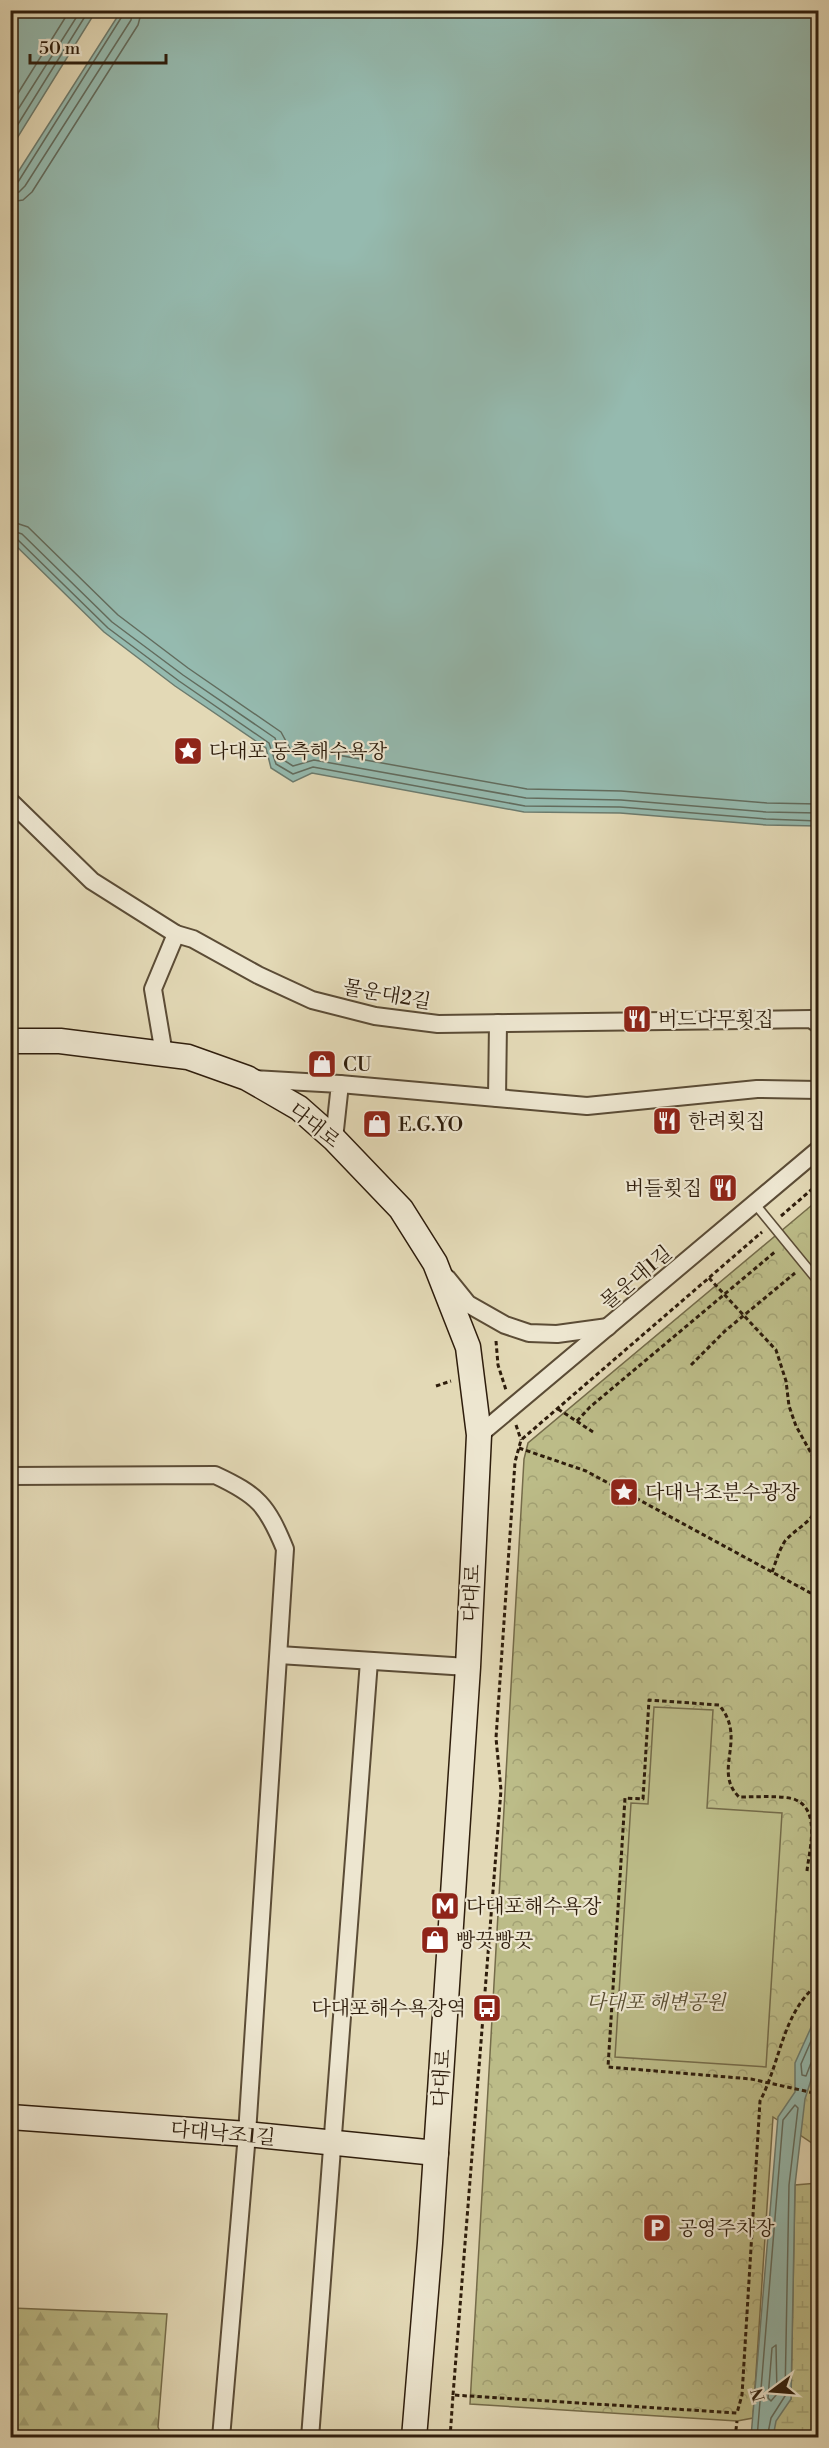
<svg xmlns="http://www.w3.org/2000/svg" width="829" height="2448" viewBox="0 0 829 2448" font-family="'Libre Bodoni','Noto Serif KR',serif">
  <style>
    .forest { fill: url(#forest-firs); stroke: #756c4a; stroke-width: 1.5 }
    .wetland { fill: url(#wetland-marsh); stroke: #756c4a; stroke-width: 1.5 }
    .park { fill: url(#park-crowns); stroke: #756c4a; stroke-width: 1.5 }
    .pitch { fill: #bcbc88; stroke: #756c4a; stroke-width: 1.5 }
    .water { fill: #95baaf; stroke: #6c7b6e; stroke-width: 1.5 }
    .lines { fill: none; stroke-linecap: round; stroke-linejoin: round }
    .shore { stroke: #626c5e; stroke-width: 1.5 }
    .lane-casing { stroke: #5b4c36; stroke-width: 11 }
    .street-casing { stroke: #5b4c36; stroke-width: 20 }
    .secondary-casing { stroke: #2e1d0c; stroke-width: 27 }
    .path { stroke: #2e1d0c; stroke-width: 3; stroke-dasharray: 4.5 3; stroke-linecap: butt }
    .lane { stroke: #ede6d0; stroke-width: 8 }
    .street { stroke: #ede6d0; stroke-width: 16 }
    .secondary { stroke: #ede6d0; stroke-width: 24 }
    .labels { text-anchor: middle; stroke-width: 4.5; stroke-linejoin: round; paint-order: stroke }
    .poi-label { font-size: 20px; fill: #2e1d0c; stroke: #ede6d0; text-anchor: start }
    .street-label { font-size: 20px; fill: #2e1d0c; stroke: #ede6d0 }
    .park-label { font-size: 20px; font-style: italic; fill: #594d31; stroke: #ede6d0 }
  </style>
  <defs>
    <pattern id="forest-firs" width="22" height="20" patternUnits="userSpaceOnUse" patternTransform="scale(1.5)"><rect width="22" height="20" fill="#bcbc88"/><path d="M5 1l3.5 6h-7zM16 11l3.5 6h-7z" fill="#a2a174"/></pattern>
    <pattern id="wetland-marsh" width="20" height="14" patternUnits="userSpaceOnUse" patternTransform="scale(1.5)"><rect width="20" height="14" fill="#bcbc88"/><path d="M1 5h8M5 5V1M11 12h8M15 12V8" fill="none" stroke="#a2a174"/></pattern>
    <pattern id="park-crowns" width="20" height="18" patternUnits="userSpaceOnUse" patternTransform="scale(1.5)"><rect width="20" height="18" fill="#bcbc88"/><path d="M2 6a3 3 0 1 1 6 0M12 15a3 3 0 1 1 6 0" fill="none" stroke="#a2a174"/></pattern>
  </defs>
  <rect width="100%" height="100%" fill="#e3d9b6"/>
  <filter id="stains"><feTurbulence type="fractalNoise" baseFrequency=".00333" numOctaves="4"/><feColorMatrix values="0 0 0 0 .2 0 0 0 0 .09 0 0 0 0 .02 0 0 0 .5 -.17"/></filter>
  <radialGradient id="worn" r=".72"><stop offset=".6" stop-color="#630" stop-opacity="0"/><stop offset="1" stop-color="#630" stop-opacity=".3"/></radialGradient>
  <path class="forest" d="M11 2308 167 2314 158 2427 162 2437H11Z"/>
  <path class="wetland" d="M818 2183V2437L748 2438 791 2399 795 2185Z"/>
  <path class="park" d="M818 1200V2147L773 2117 753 2418 737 2421 470 2404 524 1459 528 1443Z"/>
  <path class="pitch" d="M654 1707 713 1710 707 1808 782 1813 766 2067 615 2057 631 1803 648 1804Z"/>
  <g class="water">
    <path d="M11 10 96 11 11 148 10 11Z"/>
    <path d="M121 11H818V826L766 825 620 813 524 812 312 773 293 782 271 768 266 748 175 686 104 632 11 541V183Z"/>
    <path d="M818 2012V2058L805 2099 795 2185 791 2399 776 2421 773 2437H751L778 2117 795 2092V2063Z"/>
  </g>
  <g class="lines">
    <g class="shore">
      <path d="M10 106 70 10"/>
      <path d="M10 122 81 10"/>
      <path d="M10 137 89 10"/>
      <path d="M10 186 18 182 126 10"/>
      <path d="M10 193 19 192 25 186 131 20 133 10"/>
      <path d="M10 202 23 200 32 192 138 25 142 10"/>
      <path d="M10 521 28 527 118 615 188 668 281 732 294 756 315 751 527 789 621 791 767 803 818 804"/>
      <path d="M10 530 22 534 112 622 183 675 275 738 282 759 293 766 314 760 526 798 621 800 766 812 818 813"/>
      <path d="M10 538 17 539 108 628 179 681 269 743 276 764 293 774 313 767 525 806 620 807 766 819 818 821"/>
      <path d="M818 2025 801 2064 802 2075 806 2076 811 2063 818 2061"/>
      <path d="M776 2345 777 2394 771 2401 768 2398 772 2348Z"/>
      <path d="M757 2438 783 2120 795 2105 798 2108 789 2185 785 2396 771 2418 767 2438"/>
    </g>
    <g class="lane-casing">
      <path id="lane" d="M755 1204 818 1281"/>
    </g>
    <g class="street-casing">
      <g id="street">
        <path d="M10 801 92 881 176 934 193 939 258 975 312 1000 375 1016 438 1024 811 1019 818 1024"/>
        <path d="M164 1054 153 989 176 934"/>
        <path d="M252 1079 340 1084 334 1139"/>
        <path d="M340 1084 587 1106 757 1089 818 1090"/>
        <path d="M497 1098 498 1023"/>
        <path d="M447 1278 468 1304 505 1325 529 1333 557 1334 608 1327"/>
        <path d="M479 1435 818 1150"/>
        <path d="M10 1476 215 1475C258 1495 267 1505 285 1549L247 2134 221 2438"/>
        <path d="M279 1655 468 1667"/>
        <path d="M310 2438 369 1661"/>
      </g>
    </g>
    <g class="secondary-casing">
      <g id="secondary">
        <path d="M10 1041H60L188 1057 247 1078 299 1108 334 1139 401 1209 435 1263 468 1347 479 1435 468 1667 430 2243 414 2438"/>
        <path d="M10 2117 247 2134 436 2153"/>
      </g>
    </g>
    <g class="path">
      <path d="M781 1216 818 1184"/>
      <path d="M709 1278 776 1350 786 1381 789 1406 796 1426 816 1462 818 1475"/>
      <path d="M496 1341 498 1365 506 1390"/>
      <path d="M691 1365 725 1331 795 1273"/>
      <path d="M436 1386 451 1381"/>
      <path d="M558 1409 593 1432"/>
      <path d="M577 1421 590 1407 776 1251"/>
      <path d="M516 1425 521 1440"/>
      <path d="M519 1448 586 1471 818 1597"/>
      <path d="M772 1572C776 1562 779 1550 785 1541 797 1527 814 1522 818 1503"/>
      <path d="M807 1871C809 1851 821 1811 796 1800 786 1795 753 1797 739 1797 712 1770 748 1739 719 1705L649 1700 643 1799 625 1798 608 2067 751 2079 814 2093 818 2097"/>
      <path d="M814 2093 818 2079"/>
      <path d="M453 2395 501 1790 496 1738 515 1462 521 1440 762 1232"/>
      <path d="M450 2438 453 2395 737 2413 742 2395 760 2101C781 2061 782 2013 818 1984"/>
      <path d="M735 2438 737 2421"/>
    </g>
    <use href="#lane" class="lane"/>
    <use href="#street" class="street"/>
    <use href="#secondary" class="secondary"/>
  </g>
  <defs>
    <g id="sight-square" transform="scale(1.5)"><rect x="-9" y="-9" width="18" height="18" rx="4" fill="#8f2418" stroke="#ede6d0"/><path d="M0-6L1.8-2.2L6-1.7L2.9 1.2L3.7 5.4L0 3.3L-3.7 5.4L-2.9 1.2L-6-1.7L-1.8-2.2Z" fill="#fff"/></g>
    <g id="restaurant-square" transform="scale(1.5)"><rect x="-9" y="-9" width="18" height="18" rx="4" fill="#8f2418" stroke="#ede6d0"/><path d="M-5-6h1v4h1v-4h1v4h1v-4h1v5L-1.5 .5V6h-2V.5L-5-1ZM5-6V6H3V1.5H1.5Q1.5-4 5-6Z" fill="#fff"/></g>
    <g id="shop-square" transform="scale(1.5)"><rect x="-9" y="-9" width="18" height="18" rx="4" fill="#8f2418" stroke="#ede6d0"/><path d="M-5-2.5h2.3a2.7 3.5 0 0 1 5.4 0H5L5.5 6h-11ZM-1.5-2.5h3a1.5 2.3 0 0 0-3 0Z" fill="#fff"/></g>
    <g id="metro-square" transform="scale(1.5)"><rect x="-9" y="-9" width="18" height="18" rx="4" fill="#8f2418" stroke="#ede6d0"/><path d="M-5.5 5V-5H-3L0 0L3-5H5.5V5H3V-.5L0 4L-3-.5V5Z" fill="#fff"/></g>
    <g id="bus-square" transform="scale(1.5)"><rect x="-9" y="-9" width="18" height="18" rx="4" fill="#8f2418" stroke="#ede6d0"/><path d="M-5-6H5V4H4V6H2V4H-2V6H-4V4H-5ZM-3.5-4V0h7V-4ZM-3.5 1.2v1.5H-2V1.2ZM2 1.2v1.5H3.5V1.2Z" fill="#fff"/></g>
    <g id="parking-square" transform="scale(1.5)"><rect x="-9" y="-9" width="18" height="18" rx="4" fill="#8f2418" stroke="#ede6d0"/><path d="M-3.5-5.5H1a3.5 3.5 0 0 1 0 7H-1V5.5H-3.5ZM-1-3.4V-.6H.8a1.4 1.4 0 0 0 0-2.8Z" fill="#fff"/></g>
  </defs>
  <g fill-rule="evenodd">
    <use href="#sight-square" x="188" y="751"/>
    <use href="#restaurant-square" x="637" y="1019"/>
    <use href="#shop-square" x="322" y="1064"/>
    <use href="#restaurant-square" x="667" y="1121"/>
    <use href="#shop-square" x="377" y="1124"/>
    <use href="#restaurant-square" x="723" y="1188"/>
    <use href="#sight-square" x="624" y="1492"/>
    <use href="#metro-square" x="445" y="1906"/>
    <use href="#shop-square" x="435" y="1940"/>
    <use href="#bus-square" x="487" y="2008"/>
    <use href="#parking-square" x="657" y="2228"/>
  </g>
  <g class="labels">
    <g class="poi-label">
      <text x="209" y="758">다대포 동측해수욕장</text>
      <text x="658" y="1026">버드나무횟집</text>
      <text x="343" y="1071">CU</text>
      <text x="688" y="1128">한려횟집</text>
      <text x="398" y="1131">E.G.YO</text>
      <text x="702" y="1195" text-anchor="end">버들횟집</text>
      <text x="645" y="1499">다대낙조분수광장</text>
      <text x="466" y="1913">다대포해수욕장</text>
      <text x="456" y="1947">빵끗빵끗</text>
      <text x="466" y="2015" text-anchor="end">다대포해수욕장역</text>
      <text x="678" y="2235">공영주차장</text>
    </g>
    <g class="street-label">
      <text transform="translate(387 994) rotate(10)" y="7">몰운대2길</text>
      <text transform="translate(315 1125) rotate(39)" y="7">다대로</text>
      <text transform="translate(636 1277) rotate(-40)" y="7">몰운대1길</text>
      <text transform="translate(471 1593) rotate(-87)" y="7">다대로</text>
      <text transform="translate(441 2078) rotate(-86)" y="7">다대로</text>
      <text transform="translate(223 2133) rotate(5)" y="7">다대낙조1길</text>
    </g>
    <g class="park-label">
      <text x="656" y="2009">다대포 해변공원</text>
    </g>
  </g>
  <rect width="829" height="2448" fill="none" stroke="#e3d9b6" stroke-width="36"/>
  <rect x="12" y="12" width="805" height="2424" fill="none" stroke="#2e1d0c" stroke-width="3"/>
  <rect x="18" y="18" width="793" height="2412" fill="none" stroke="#2e1d0c" stroke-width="1.5"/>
  <g transform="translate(772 2391) rotate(254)" stroke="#ede6d0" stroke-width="4.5" paint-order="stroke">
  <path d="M0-4.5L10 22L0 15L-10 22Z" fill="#2e1d0c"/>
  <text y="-9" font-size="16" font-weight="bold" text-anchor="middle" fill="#2e1d0c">N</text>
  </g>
  <path d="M30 54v9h136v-9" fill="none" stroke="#2e1d0c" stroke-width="3"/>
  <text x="39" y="54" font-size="18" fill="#2e1d0c" stroke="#ede6d0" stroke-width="4.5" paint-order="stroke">50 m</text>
  <rect width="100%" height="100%" filter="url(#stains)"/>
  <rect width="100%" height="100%" fill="url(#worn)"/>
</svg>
